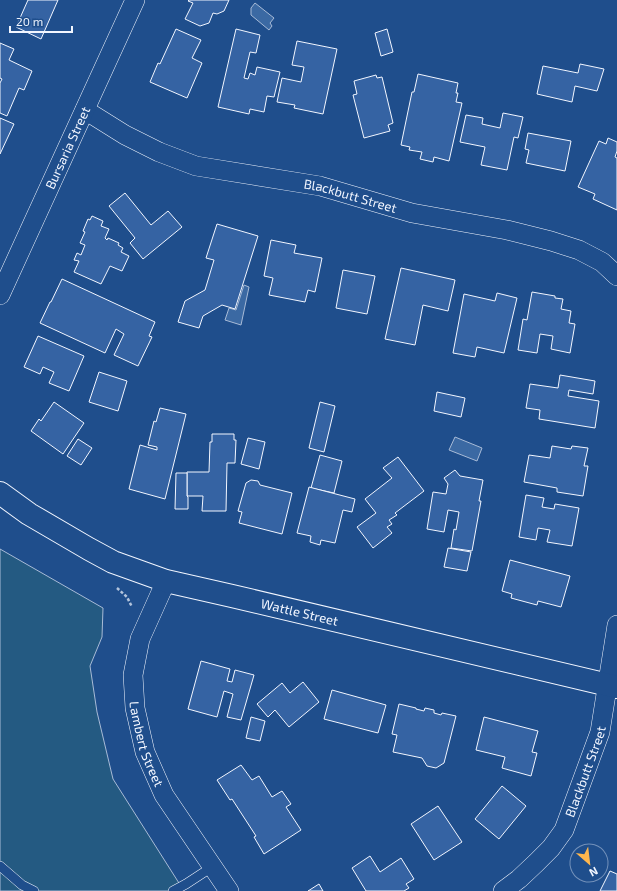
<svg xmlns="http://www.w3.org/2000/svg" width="617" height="891" viewBox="0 0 617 891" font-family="'Exo 2',sans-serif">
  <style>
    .green { fill: #245a82; stroke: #a8bbd7 }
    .water { fill: #3b69a3; stroke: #a8bbd7 }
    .building { fill: #3563a3; stroke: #f2f6ff }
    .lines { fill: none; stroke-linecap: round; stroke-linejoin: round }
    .lane-casing { stroke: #f2f6ff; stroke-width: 10 }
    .street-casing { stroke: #f2f6ff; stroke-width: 20 }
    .secondary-casing { stroke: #f2f6ff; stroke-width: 24 }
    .path { stroke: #b3c4dc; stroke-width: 2.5; stroke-dasharray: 3 2; stroke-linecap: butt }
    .lane { stroke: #1f4e8c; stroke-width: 9 }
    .street { stroke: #1f4e8c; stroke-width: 19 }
    .secondary { stroke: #1f4e8c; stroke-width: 22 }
    .labels { text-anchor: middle; stroke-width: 3; stroke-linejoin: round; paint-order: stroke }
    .street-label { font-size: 13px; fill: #f2f6ff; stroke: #1f4e8c }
  </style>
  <rect width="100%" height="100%" fill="#1f4e8c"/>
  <path class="green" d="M0 549 103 608 102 637 90 666 97 712 113 779 184 891H0Z"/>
  <g class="water">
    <path d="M255 3 274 18 270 23 272 26 269 30 251 15V8Z"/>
    <path d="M244 285 249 287 241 325 225 320 229 308 236 310Z"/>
    <path d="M455 437 482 448 477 461 449 450Z"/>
  </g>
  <g class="building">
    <path d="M28 0H58L41 39 16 27Z"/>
    <path d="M189 0H229L224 11 217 14 213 13 209 23 200 26 185 19 193 3 188 1Z"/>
    <path d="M176 29 201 40 192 58 202 63 187 98 150 82 158 63 160 64Z"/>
    <path d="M236 29 260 35 256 53 250 52 244 78 248 79 250 73 255 75 257 67 280 72 274 97 267 96 264 112 250 109 249 114 218 107Z"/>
    <path d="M387 29 393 52 381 56 375 33Z"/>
    <path d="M297 41 337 49 323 114 294 108 295 105 277 102 282 78 301 82 304 67 292 65Z"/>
    <path d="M0 43 14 49 9 60 32 71 24 90 19 88 7 116 0 113V83L2 79 0 78Z"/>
    <path d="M580 64 604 69 597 91 575 86 572 102 537 94 543 66 578 73Z"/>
    <path d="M418 74 458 83 456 93H458L456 102 462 103 449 161 434 157 433 162 420 159 422 152 409 150 410 147 401 145 412 92H414Z"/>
    <path d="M376 75 377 78 382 77 393 123 388 125 390 131 364 138 353 95 357 94 354 81Z"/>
    <path d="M503 113 523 117 518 138 514 137 507 170 481 165 485 147 460 142 466 115 483 118 482 124 500 128Z"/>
    <path d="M0 118 14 124 0 154Z"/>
    <path d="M528 133 571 141 565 171 526 163 529 150 525 149Z"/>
    <path d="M608 138 617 142V151L615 157 617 158V210L593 199 595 194 578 187 599 141 606 144Z"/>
    <path d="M125 193 151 225 168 211 182 227 143 259 130 243 135 238 109 206Z"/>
    <path d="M92 216 103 221 101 226 109 229 105 238 107 240 108 238 119 243 118 245 123 248 121 252 129 256 122 271 110 266 101 284 74 272 79 261 74 260 77 253 81 255 85 245 80 243 85 232 83 231 88 219 90 220Z"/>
    <path d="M217 224 258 236 235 309 222 305 203 316 199 328 178 322 185 301 205 290 214 260 206 258Z"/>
    <path d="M271 240 296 245 294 253 322 258 315 292 308 290 305 302 269 295 273 278 264 276Z"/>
    <path d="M401 268 455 280 448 311 423 305 415 345 385 339Z"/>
    <path d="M343 270 375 276 367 314 336 308Z"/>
    <path d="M62 279 155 322 149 336 152 337 138 366 114 355 124 334 116 329 105 353 40 323 50 302H51Z"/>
    <path d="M532 292 555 296V298L563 299 561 309 571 311 569 323 575 324 570 353 551 349 553 336 540 334 537 353 518 350 523 319 527 320Z"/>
    <path d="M497 293 517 298 504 353 477 347 475 357 453 353 464 294 495 301Z"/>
    <path d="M38 336 84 356 69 391 49 383 54 372 43 367 40 374 24 367Z"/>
    <path d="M99 372 127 381 118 411 89 402Z"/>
    <path d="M560 375 595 381 593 394 569 390 568 396 599 401 595 428 539 419 540 410 526 408 530 384 558 388Z"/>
    <path d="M437 392 465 398 461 417 434 411Z"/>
    <path d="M54 402 84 423 63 454 31 431 39 419 41 421Z"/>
    <path d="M320 402 335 406 324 452 309 448Z"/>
    <path d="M160 408 186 414 165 499 129 489 140 445 157 450V447L148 445 154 421 156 422Z"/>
    <path d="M212 434H234V440H236L235 463H227L226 511H202L203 496H187V472H209L210 442H212Z"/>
    <path d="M248 438 265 442 259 469 241 464Z"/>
    <path d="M78 439 92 448 81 465 67 456Z"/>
    <path d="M552 446 571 449 572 446 588 448 584 466H588L583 496 557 492V488L524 482 529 455 550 458Z"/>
    <path d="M320 455 342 461 334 493 311 488Z"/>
    <path d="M398 457 424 491 395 513 397 515 389 520 392 524 387 527 392 533 373 548 357 527 376 513 365 499 392 478 383 468Z"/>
    <path d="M455 470 460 476 483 480 479 501H481L472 551 451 548 454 529 456 530 459 512 448 510 444 532 427 529 433 492 446 494 448 484 444 478Z"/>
    <path d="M176 473H187V496L188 497V509H175Z"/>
    <path d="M251 480 258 481 260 485 292 493 282 534 239 523 242 512 238 511 246 483Z"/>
    <path d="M309 487 355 499 352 512 343 510 335 543 321 540 320 545 310 542 311 536 297 533Z"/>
    <path d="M526 495 544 498 542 507 554 509 555 504 579 508 572 546 547 542 550 530 538 528 536 540 519 537Z"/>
    <path d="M448 548 471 552 467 571 444 567Z"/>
    <path d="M510 560 570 576 561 607 538 601 537 605 511 598 512 594 502 591Z"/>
    <path d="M201 661 230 669 227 681 232 682 235 670 254 675 241 720 227 717 233 694 224 691 217 717 188 709Z"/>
    <path d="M303 682 319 702 289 727 275 710 268 717 257 704 282 683 290 693Z"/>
    <path d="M332 690 386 705 378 733 324 719Z"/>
    <path d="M399 704 416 708V709L424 711 425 708 434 710V713L441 715 442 713 456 716 444 763 436 768 427 766 422 758 393 752 397 735 392 734Z"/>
    <path d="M251 717 265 721 260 741 246 738Z"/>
    <path d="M484 717 538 731 532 752 537 753 531 776 502 768 505 757 476 750Z"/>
    <path d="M241 765 252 780 259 776 272 797 282 791 291 804 286 807 301 830 264 854 254 837 256 836 232 799 230 800 217 780Z"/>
    <path d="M502 786 526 806 499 839 475 819Z"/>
    <path d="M438 806 462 842 434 860 411 824Z"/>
    <path d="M370 856 380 872 401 858 414 879 406 884 409 888 404 891H366L352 868Z"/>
    <path d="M610 871 617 874V891H600Z"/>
    <path d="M319 884 323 891H308Z"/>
  </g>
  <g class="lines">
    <g class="lane-casing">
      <g id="lane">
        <path d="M0 866 22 885 34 891"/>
        <path d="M173 891 186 884 212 867"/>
      </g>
    </g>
    <g class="street-casing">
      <g id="street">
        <path id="s1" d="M85 110 125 135 159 152 196 166 320 186 412 213 507 230 551 241 579 250 602 262 617 276"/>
        <path id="s2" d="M0 295 135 0"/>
        <path id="s3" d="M166 581 140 639 133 675 135 708 145 752 164 795 229 891"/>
        <path id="s4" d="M503 891 519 879 536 863 551 848 564 830 600 732 617 625"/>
      </g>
    </g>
    <g class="secondary-casing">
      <g id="secondary">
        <path id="s5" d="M0 493 29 514 89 549 113 562 166 581 232 596 617 687"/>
      </g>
    </g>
    <path class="path" d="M117 588 127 597 132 607"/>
    <use href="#lane" class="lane"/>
    <use href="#street" class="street"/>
    <use href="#secondary" class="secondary"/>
  </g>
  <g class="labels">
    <g class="street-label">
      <text dy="5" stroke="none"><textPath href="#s2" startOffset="162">Bursaria Street</textPath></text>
      <text dy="5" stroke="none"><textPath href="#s1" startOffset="282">Blackbutt Street</textPath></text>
      <text dy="5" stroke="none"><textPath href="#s5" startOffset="326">Wattle Street</textPath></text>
      <text dy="5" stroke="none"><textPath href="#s3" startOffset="171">Lambert Street</textPath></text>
      <text dy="5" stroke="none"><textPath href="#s4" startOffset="149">Blackbutt Street</textPath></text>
    </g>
  </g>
  <g transform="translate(589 863) rotate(152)"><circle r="19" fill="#1f4e8c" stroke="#7391ba"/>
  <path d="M0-3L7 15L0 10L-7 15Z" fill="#ffb74d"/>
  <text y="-6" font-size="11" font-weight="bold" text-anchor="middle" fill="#f2f6ff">N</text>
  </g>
  <path d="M10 26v6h62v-6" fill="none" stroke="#f2f6ff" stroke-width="2"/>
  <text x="16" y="26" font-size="12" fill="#f2f6ff" stroke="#1f4e8c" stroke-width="3" paint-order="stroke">20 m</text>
</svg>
